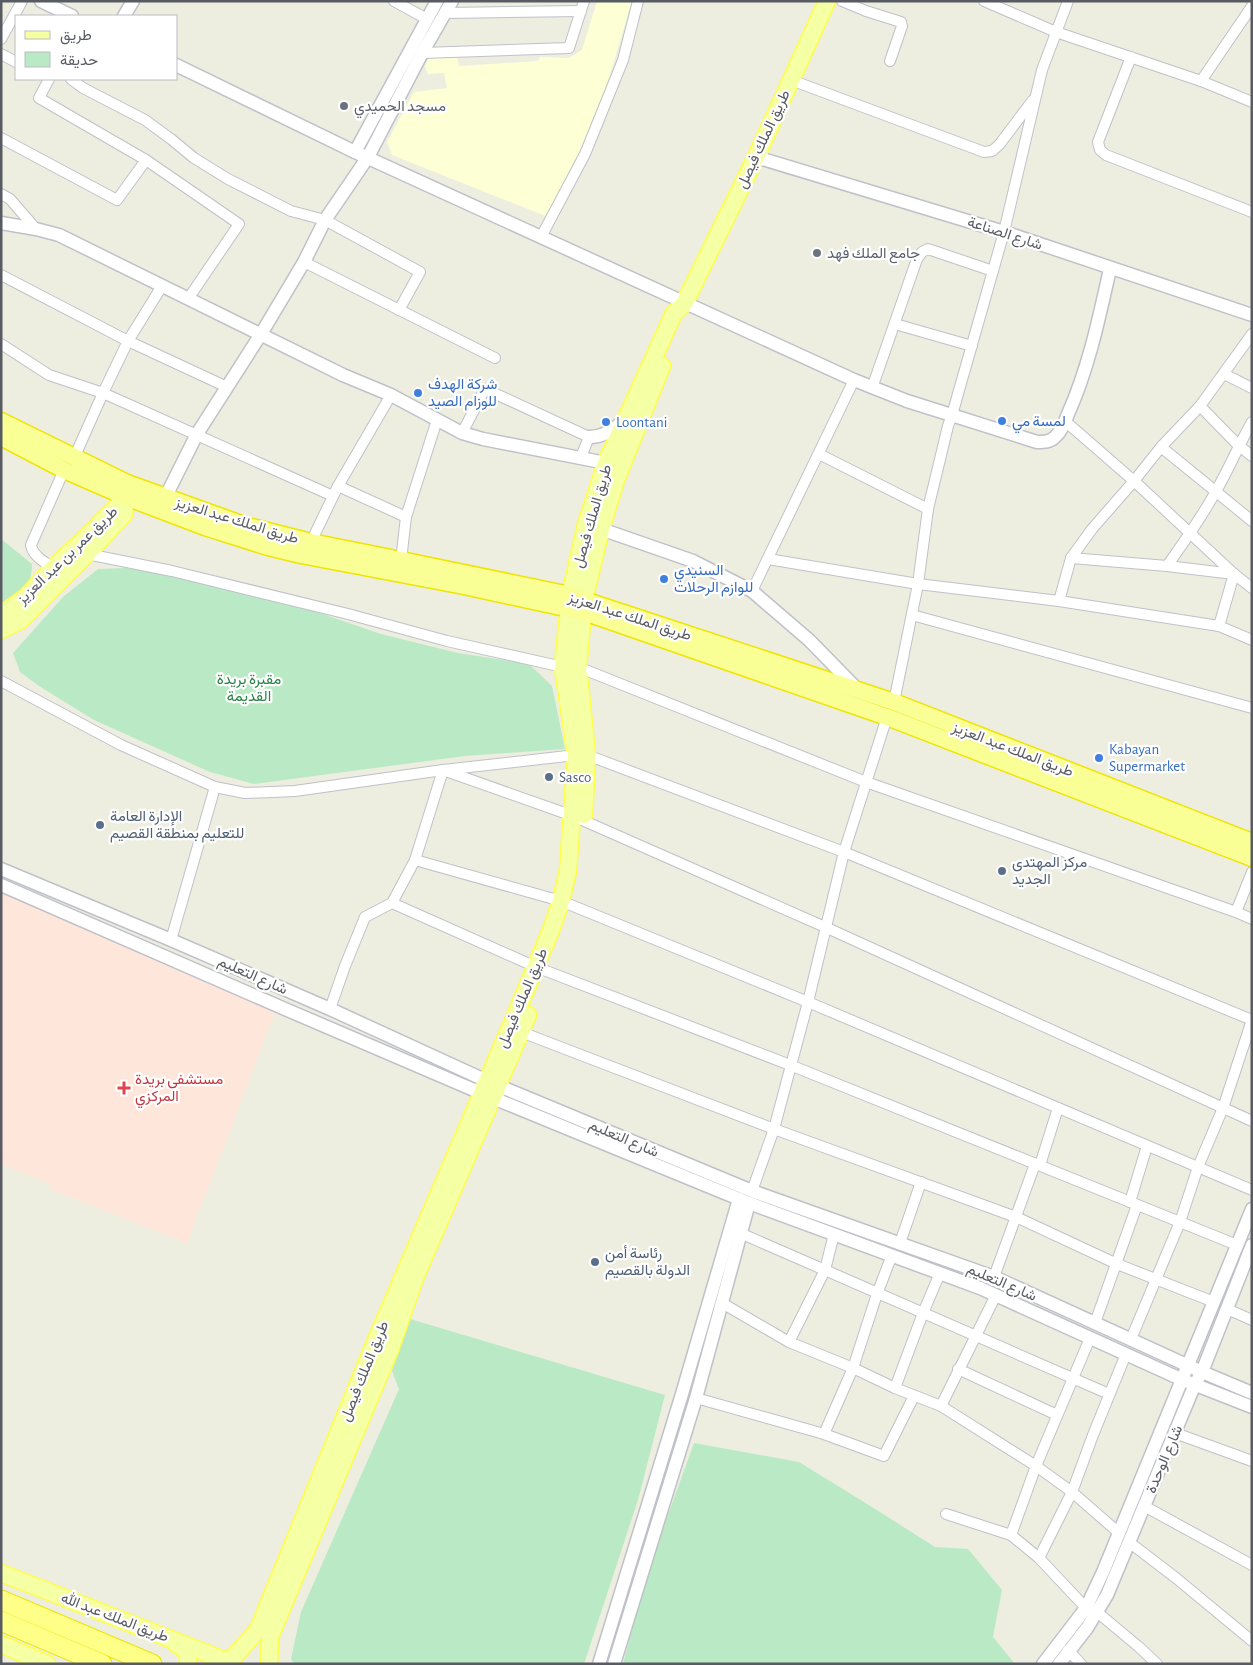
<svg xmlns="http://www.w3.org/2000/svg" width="1253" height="1665" viewBox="0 0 1253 1665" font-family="'Alegreya Sans',Vazirmatn,sans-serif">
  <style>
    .commercial { fill: #fdffd4 }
    .medical { fill: #fee7da }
    .green { fill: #bae9c6 }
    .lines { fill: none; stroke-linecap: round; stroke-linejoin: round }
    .minor-casing { stroke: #bfc1c9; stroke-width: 12 }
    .tertiary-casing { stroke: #bfc1c9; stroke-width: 15 }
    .primary-casing { stroke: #fffe48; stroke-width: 19 }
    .trunk-casing { stroke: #eee500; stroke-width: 19 }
    .motorway-casing { stroke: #eee500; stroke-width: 21 }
    .minor { stroke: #fff; stroke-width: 10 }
    .tertiary { stroke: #fff; stroke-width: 12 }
    .primary { stroke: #f5ffa4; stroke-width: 16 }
    .trunk { stroke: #f9ff95; stroke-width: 16 }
    .motorway { stroke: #fdff86; stroke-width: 19 }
    .worship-dot { fill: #6b7280; stroke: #fff; stroke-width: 2 }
    .shop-dot { fill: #3f7fe0; stroke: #fff; stroke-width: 2 }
    .service-dot { fill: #5c6f8a; stroke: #fff; stroke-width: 2 }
    .health-dot { fill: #e0444e; stroke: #fff; stroke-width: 2 }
    .labels { text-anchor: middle; stroke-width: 4.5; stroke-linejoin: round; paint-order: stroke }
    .worship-label { font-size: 15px; fill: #5b616d; stroke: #fff; text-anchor: start }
    .street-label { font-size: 15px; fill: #595b63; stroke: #fff }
    .shop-label { font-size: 15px; fill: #366cbe; stroke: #fff; text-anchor: start }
    .park-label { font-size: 15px; fill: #2b8246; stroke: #fff }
    .service-label { font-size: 15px; fill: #4e5e75; stroke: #fff; text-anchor: start }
    .health-label { font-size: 15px; fill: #be3a42; stroke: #fff; text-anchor: start }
  </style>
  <rect width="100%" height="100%" fill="#edeee0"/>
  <path class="commercial" d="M597 1H632L607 85 576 166 548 217 392 155 387 142 414 92 447 88 444 73 428 74 425 66 429 58 457 57 459 66 538 61 540 57 569 58 582 50Z"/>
  <path class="medical" d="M1 893 275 1012 187 1243 49 1189 51 1184 1 1164Z"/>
  <g class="green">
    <path d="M1 539 32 564C31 592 21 594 1 609Z"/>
    <path d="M126 568 211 582 314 611 381 634 458 653 529 664 552 686 565 749 465 756 254 784 210 772 94 720 39 686 20 672 13 653 63 597 98 569Z"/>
    <path d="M410 1319 665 1395 638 1500 584 1664H294L291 1659 301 1612 399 1389 392 1371Z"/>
    <path d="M694 1443 799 1462 872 1507 935 1547 968 1549 1002 1590 993 1637 1015 1664H623L647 1573Z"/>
  </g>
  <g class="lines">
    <g class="minor-casing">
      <g id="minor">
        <path d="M394 1 427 19"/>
        <path d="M842 1 866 11 901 22 902 26 890 61"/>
        <path d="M984 1 1056 32 1201 81 1252 102"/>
        <path d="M446 13 581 11"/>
        <path d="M1 39 22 1"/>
        <path d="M422 53 569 48 584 1"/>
        <path d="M1 54 16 62"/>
        <path d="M1131 57 1098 142 1100 150 1106 155 1252 212"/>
        <path d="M49 79 39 98 146 160 239 224 188 299"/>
        <path d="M71 79 83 88 145 120 171 139 194 158 228 179 291 211 325 220 420 272 399 310"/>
        <path d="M791 80 984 152 992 151 999 145 1033 100"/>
        <path d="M1201 81 1252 6"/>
        <path d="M1 138 117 200 146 160"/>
        <path d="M1 194 10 199 36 229"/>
        <path d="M541 237 585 154 623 60 638 1"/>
        <path d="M304 262 495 358"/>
        <path d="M1 275 128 341 227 387"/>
        <path d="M895 324 972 346"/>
        <path d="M1 344 49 375 103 393 333 496"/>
        <path d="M1224 374 1252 388"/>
        <path d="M872 388 917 259 922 252 928 249 993 271"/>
        <path d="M1200 406 1238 445 1252 456"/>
        <path d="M1065 421 1134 481 1234 574 1252 588"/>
        <path d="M462 433 485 389 589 437 581 457"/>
        <path d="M1161 447 1252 521"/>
        <path d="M819 454 928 509"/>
        <path d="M74 458 103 393 128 341 162 286"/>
        <path d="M338 486 406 517"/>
        <path d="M311 542 338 486 391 395"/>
        <path d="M87 554 172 571 348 614 447 641 563 667"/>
        <path d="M1071 558 1167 566 1234 574"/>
        <path d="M768 559 918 584 1059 601 1219 626 1252 640"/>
        <path d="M401 560 406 517 437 420"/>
        <path d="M1167 566C1184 542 1202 517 1216 491 1229 469 1239 444 1252 422"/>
        <path d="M53 568C44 562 33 556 31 545L64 470"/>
        <path d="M752 591 854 380"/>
        <path d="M1059 601 1071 558 1092 529 1134 481 1161 447 1200 406 1252 334"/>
        <path d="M912 615 1252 708"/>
        <path d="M1219 626 1234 574"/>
        <path d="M578 667 866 782 1236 912 1252 919"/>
        <path d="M1 681 121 745 215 787 245 793 295 791 443 770 576 755"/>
        <path d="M894 702 918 584 928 509 948 426 952 415 1004 232 1042 70 1068 1"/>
        <path d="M587 755 844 852 1252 1020"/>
        <path d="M415 860 561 901 808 1002 1252 1190"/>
        <path d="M392 903 536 967 790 1065 1237 1245"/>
        <path d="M1236 912 1252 872"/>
        <path d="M171 940 215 787"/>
        <path d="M330 1009 345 966 365 917 392 903 415 860 443 770 573 816 825 927 1252 1121"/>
        <path d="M521 1032 774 1129 1016 1217 1117 1264 1214 1302"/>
        <path d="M1040 1165 1058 1108"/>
        <path d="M752 1191 774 1129 808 1002 844 852 887 717"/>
        <path d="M1130 1202 1147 1146"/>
        <path d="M740 1233 1109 1394"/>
        <path d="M900 1243 921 1182"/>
        <path d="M994 1277 1035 1164"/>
        <path d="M722 1303 789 1342 853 1368 895 1388 941 1406 1036 1466 1072 1492 1119 1533"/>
        <path d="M1227 1309 1252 1320"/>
        <path d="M1095 1323 1137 1205"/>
        <path d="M1131 1339 1180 1222 1198 1167 1223 1108 1252 1020"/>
        <path d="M789 1342 825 1270 834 1234"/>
        <path d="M958 1369 1057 1415"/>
        <path d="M895 1388 923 1313 940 1273"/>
        <path d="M696 1398 824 1434 884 1456 914 1396"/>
        <path d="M941 1406 996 1295"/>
        <path d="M1175 1433 1252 1461"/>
        <path d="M824 1434 853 1368 877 1294 892 1255"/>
        <path d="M1144 1506 1252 1565"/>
        <path d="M946 1514 1011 1535 1039 1558 1086 1608"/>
        <path d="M1011 1535 1036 1466 1090 1338"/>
        <path d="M1129 1542 1176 1578 1252 1641"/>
        <path d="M1039 1558 1072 1492 1093 1435 1126 1354"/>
        <path d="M1097 1612 1139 1647 1157 1664"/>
        <path d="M1068 1650 1081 1664"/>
      </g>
    </g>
    <g class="tertiary-casing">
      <g id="tertiary">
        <path d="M41 1 72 16"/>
        <path d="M124 16 133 1"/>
        <path d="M176 65 355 152 854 380 907 401 1037 442C1044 442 1050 442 1055 437 1062 431 1065 422 1068 414 1089 367 1099 318 1110 269"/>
        <path d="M355 152 437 1"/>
        <path d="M756 157 1004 232 1252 315"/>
        <path d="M1 223 36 229 59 235 343 375 391 395 462 433 483 439 606 463"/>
        <path d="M589 437C604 437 614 429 625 420"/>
        <path d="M165 498 197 434 261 334 304 262 325 220 368 157 422 53 452 1"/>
        <path d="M601 529 693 561 752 591 809 640 858 690"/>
        <path d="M1 869 171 940 330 1009 487 1081 752 1191 994 1277 1202 1372 1252 1393"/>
        <path d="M1 885 285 1009 481 1093 749 1203 980 1288 1183 1380 1252 1407"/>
        <path d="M599 1664 682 1394 739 1199"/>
        <path d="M614 1664 696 1398 749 1203"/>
        <path d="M1043 1664 1086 1608 1103 1572 1252 1209"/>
        <path d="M1059 1664 1087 1628 1107 1595 1195 1384 1202 1372 1252 1245"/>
      </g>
    </g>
    <g class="primary-casing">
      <g id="primary">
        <path d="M1 615 26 597 53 568 82 541 126 497"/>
        <path d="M1 630 21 620 87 554 124 514 126 497"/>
        <path d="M584 815 587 755 578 667 584 600 601 529 616 480 662 366"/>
        <path d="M1 1573 229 1662 258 1630 376 1340 510 1028 551 930 561 901 568 871 576 755 563 667 570 595 586 525 606 463 674 313 684 304 756 157 827 1"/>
        <path d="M175 1643 188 1652V1664"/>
        <path d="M1 1644 47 1664"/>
        <path d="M269 1664 270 1637 391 1347 415 1278 528 1015"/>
      </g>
    </g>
    <g class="trunk-casing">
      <g id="trunk">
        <path d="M1 421 127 483 244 525 311 542 401 560 570 595 584 600 894 702 1252 842"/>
        <path d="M1 437 64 470 126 497 205 527 268 547 301 555 464 586 584 612 887 717 1252 858"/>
      </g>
    </g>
    <g class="motorway-casing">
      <g id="motorway">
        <path d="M1 1600 152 1664"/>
        <path d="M1 1621 102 1664"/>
      </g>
    </g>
    <use href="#minor" class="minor"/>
    <use href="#tertiary" class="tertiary"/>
    <use href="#primary" class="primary"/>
    <use href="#trunk" class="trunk"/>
    <use href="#motorway" class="motorway"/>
  </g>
  <g class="worship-dot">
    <circle cx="344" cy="106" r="5"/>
    <circle cx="817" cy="253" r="5"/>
  </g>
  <g class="shop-dot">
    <circle cx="418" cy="393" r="5"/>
    <circle cx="1002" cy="421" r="5"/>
    <circle cx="606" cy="422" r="5"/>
    <circle cx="664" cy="579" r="5"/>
    <circle cx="1099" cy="758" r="5"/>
  </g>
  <g class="service-dot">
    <circle cx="549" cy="777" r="5"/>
    <circle cx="100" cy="825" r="5"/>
    <circle cx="1002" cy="871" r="5"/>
    <circle cx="595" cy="1262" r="5"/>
  </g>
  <path class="health-dot" d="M121.5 1080.5h5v5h5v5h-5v5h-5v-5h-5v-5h5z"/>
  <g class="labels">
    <g class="worship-label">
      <text x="354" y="111">مسجد الحميدي</text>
      <text x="827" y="258">جامع الملك فهد</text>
    </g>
    <g class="street-label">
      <text transform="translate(763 139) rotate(-65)" y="5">طريق الملك فيصل</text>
      <text transform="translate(1005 233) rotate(18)" y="5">شارع الصناعة</text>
      <text transform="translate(592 516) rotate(-74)" y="5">طريق الملك فيصل</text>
      <text transform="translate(237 520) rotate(17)" y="5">طريق الملك عبد العزيز</text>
      <text transform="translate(67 555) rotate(-44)" y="5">طريق عمر بن عبد العزيز</text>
      <text transform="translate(630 616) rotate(18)" y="5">طريق الملك عبد العزيز</text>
      <text transform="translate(1013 749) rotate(21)" y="5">طريق الملك عبد العزيز</text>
      <text transform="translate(253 975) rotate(24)" y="5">شارع التعليم</text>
      <text transform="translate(522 998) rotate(-67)" y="5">طريق الملك فيصل</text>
      <text transform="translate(624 1138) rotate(23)" y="5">شارع التعليم</text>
      <text transform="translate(1002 1282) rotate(23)" y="5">شارع التعليم</text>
      <text transform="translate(364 1371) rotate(-68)" y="5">طريق الملك فيصل</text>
      <text transform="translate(1164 1459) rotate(-67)" y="5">شارع الوحدة</text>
      <text transform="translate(115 1617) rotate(21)" y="5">طريق الملك عبد الله</text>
    </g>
    <g class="shop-label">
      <text x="428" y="389">شركة الهدف<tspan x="428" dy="17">للوزام الصيد</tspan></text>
      <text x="1012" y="426">لمسة مي</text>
      <text x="616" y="427">Loontani</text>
      <text x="674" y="575">السنيدي<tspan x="674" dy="17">للوازم الرحلات</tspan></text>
      <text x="1109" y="754">Kabayan<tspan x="1109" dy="17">Supermarket</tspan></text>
    </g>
    <g class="park-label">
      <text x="249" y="684">مقبرة بريدة<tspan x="249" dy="17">القديمة</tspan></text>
    </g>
    <g class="service-label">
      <text x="559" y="782">Sasco</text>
      <text x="110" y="821">الإدارة العامة<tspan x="110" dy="17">للتعليم بمنطقة القصيم</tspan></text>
      <text x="1012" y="867">مركز المهتدى<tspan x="1012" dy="17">الجديد</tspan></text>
      <text x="605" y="1258">رئاسة أمن<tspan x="605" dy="17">الدولة بالقصيم</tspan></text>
    </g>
    <g class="health-label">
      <text x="135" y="1084">مستشفى بريدة<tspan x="135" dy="17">المركزي</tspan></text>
    </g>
  </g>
  <rect width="1253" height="1665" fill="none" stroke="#595b63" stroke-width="5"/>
  <rect x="15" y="15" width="162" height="65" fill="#ffffff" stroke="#bdbdc1"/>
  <rect x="25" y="31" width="25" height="8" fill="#f5ffa4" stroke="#bdbdc1"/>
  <text x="60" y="40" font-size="15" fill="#595b63">طريق</text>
  <rect x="25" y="52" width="25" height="15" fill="#bae9c6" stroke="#bdbdc1"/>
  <text x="60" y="65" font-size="15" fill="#595b63">حديقة</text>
</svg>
